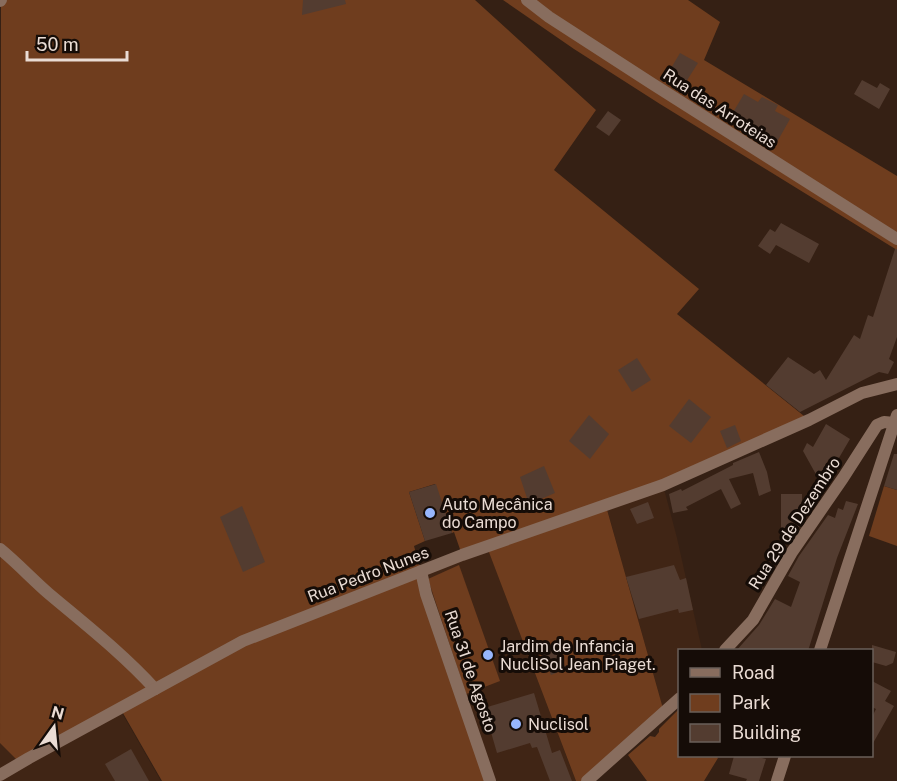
<svg xmlns="http://www.w3.org/2000/svg" width="897" height="781" viewBox="0 0 897 781" font-family="'Public Sans',sans-serif">
  <style>
    .built { fill: #402515 }
    .green { fill: #6f3d1e }
    .building { fill: #533c30 }
    .lines { fill: none; stroke-linecap: round; stroke-linejoin: round }
    .minor { stroke: #886d5e; stroke-width: 12 }
    .tertiary { stroke: #886d5e; stroke-width: 12 }
    .poi-dot { fill: #97b6fd; stroke: #150c07; stroke-width: 2 }
    .labels { text-anchor: middle; stroke-width: 6; stroke-linejoin: round; paint-order: stroke }
    .street-label { font-size: 16px; fill: #eadcd4; stroke: #150c07 }
    .poi-label { font-size: 16px; fill: #eadcd4; stroke: #150c07; text-anchor: start }
  </style>
  <rect width="100%" height="100%" fill="#352014"/>
  <g class="built">
    <path d="M663 485 677 538 702 650H680L679 698 664 712 606 506Z"/>
    <path d="M487 546 576 781H490L421 571Z"/>
    <path d="M115 701 161 781H0V739Z"/>
  </g>
  <g class="green">
    <path d="M1 0H475L596 110 554 170 699 289 677 314 809 420 606 506 664 712 587 781H576L487 547 462 555 454 532 452 533 435 484 409 492 425 541 414 546 421 571 489 781H162L120 708 20 763 0 743Z"/>
    <path d="M503 0H688L720 22 704 60 897 176V250L660 104 574 49Z"/>
    <path d="M884 486 897 490V546L869 536Z"/>
    <path d="M459 565 500 681 466 694 428 579Z"/>
    <path d="M679 709 680 756H716L718 758 704 781H647L628 755 650 736 655 737 659 732V729Z"/>
  </g>
  <g class="building">
    <path d="M303 0H345L346 4 302 15Z"/>
    <path d="M680 53 698 63 684 85 667 75Z"/>
    <path d="M862 80 877 88 880 83 890 89 879 109 854 94Z"/>
    <path d="M744 94 758 102 762 97 778 105 775 111 790 119 777 142 760 133V132L732 114Z"/>
    <path d="M608 111 621 120 609 136 596 127Z"/>
    <path d="M781 223 819 244 809 263 776 245 770 254 758 246 770 229 775 232Z"/>
    <path d="M895 249H897V337L889 359 894 362 888 374 879 372 800 412 766 385 788 357 814 374 820 370 826 380 854 335 860 339 868 315 873 317Z"/>
    <path d="M637 358 651 380 632 392 618 370Z"/>
    <path d="M689 399 711 417 691 443 669 426Z"/>
    <path d="M589 415 609 434 590 459 569 441Z"/>
    <path d="M826 424 850 439 836 463 829 459 818 478 803 451 807 443 813 447Z"/>
    <path d="M735 425 741 441 727 448 720 431Z"/>
    <path d="M759 452 767 472 771 491 759 496 753 473 729 479 741 504 731 509 721 489 686 507 688 510 673 513 669 494 681 489 682 491 733 465V463Z"/>
    <path d="M894 454H897V490L884 486Z"/>
    <path d="M544 466 555 493 529 504 520 477Z"/>
    <path d="M436 484 452 533 425 541 409 492Z"/>
    <path d="M781 494H802V524L798 528H781Z"/>
    <path d="M846 501 858 504 837 558 808 651H736L759 625 775 599 791 607 800 582 788 576 799 556 828 515 835 518 838 508 843 510Z"/>
    <path d="M648 502 654 518 637 524 630 509Z"/>
    <path d="M242 506 265 562 243 572 220 517Z"/>
    <path d="M674 565 680 580 686 578 693 610 679 613 678 609 639 619 626 577Z"/>
    <path d="M556 643 566 669 551 675 540 649Z"/>
    <path d="M872 645 896 652 893 663 886 666 872 662Z"/>
    <path d="M872 681 891 691 885 701 894 706 872 745V717L876 709 872 707Z"/>
    <path d="M534 693 552 753 560 750 572 781H550L537 747 532 748 530 743 497 753 484 708Z"/>
    <path d="M131 749 149 781H115L105 764Z"/>
    <path d="M734 756H754L766 759 759 781H746L747 779 729 774Z"/>
  </g>
  <g class="lines">
    <g class="minor">
      <path d="M527 0 549 17 651 83 897 239"/>
      <path d="M0 1 1 0"/>
      <path d="M0 549C17 563 32 579 48 593 86 625 122 653 155 689"/>
      <path d="M421 571 426 594 490 781"/>
      <path d="M725 650 753 620 792 552 843 478 877 425 884 422 894 423"/>
      <path d="M0 775 29 758 243 641 462 555 663 485 809 420 862 393 897 384"/>
      <path d="M587 781 680 698"/>
    </g>
    <g class="tertiary">
      <path d="M820 650 897 415"/>
      <path d="M777 781 785 756"/>
    </g>
  </g>
  <g class="poi-dot">
    <circle cx="430" cy="513" r="6"/>
    <circle cx="488" cy="655" r="6"/>
    <circle cx="516" cy="724" r="6"/>
  </g>
  <g class="labels">
    <g class="street-label">
      <text transform="translate(720 108) rotate(33)" y="6">Rua das Arroteias</text>
      <text transform="translate(794 523) rotate(-57)" y="6">Rua 29 de Dezembro</text>
      <text transform="translate(368 574) rotate(-21)" y="6">Rua Pedro Nunes</text>
      <text transform="translate(471 671) rotate(71)" y="6">Rua 31 de Agosto</text>
    </g>
    <g class="poi-label">
      <text x="442" y="510">Auto Mecânica<tspan x="442" dy="18">do Campo</tspan></text>
      <text x="500" y="652">Jardim de Infancia<tspan x="500" dy="18">NucliSol Jean Piaget.</tspan></text>
      <text x="528" y="730">Nuclisol</text>
    </g>
  </g>
  <rect x="678" y="649" width="195" height="108" fill="#150c07" stroke="#6a5f59" stroke-width="1.5"/>
  <rect x="690" y="668" width="30" height="9" fill="#886d5e" stroke="#6a5f59" stroke-width="1.5"/>
  <text x="732" y="679" font-size="18" fill="#eadcd4">Road</text>
  <rect x="690" y="694" width="30" height="18" fill="#6f3d1e" stroke="#6a5f59" stroke-width="1.5"/>
  <text x="732" y="709" font-size="18" fill="#eadcd4">Park</text>
  <rect x="690" y="724" width="30" height="18" fill="#533c30" stroke="#6a5f59" stroke-width="1.5"/>
  <text x="732" y="739" font-size="18" fill="#eadcd4">Building</text>
  <g transform="translate(54 727) rotate(15)" stroke="#150c07" stroke-width="4.5" paint-order="stroke">
  <path d="M0-4.5L10 22L0 15L-10 22Z" fill="#eadcd4"/>
  <text y="-9" font-size="16" font-weight="bold" text-anchor="middle" fill="#eadcd4">N</text>
  </g>
  <path d="M27 51v9h100v-9" fill="none" stroke="#eadcd4" stroke-width="3"/>
  <text x="36" y="51" font-size="18" fill="#eadcd4" stroke="#150c07" stroke-width="4.5" paint-order="stroke">50 m</text>
</svg>
